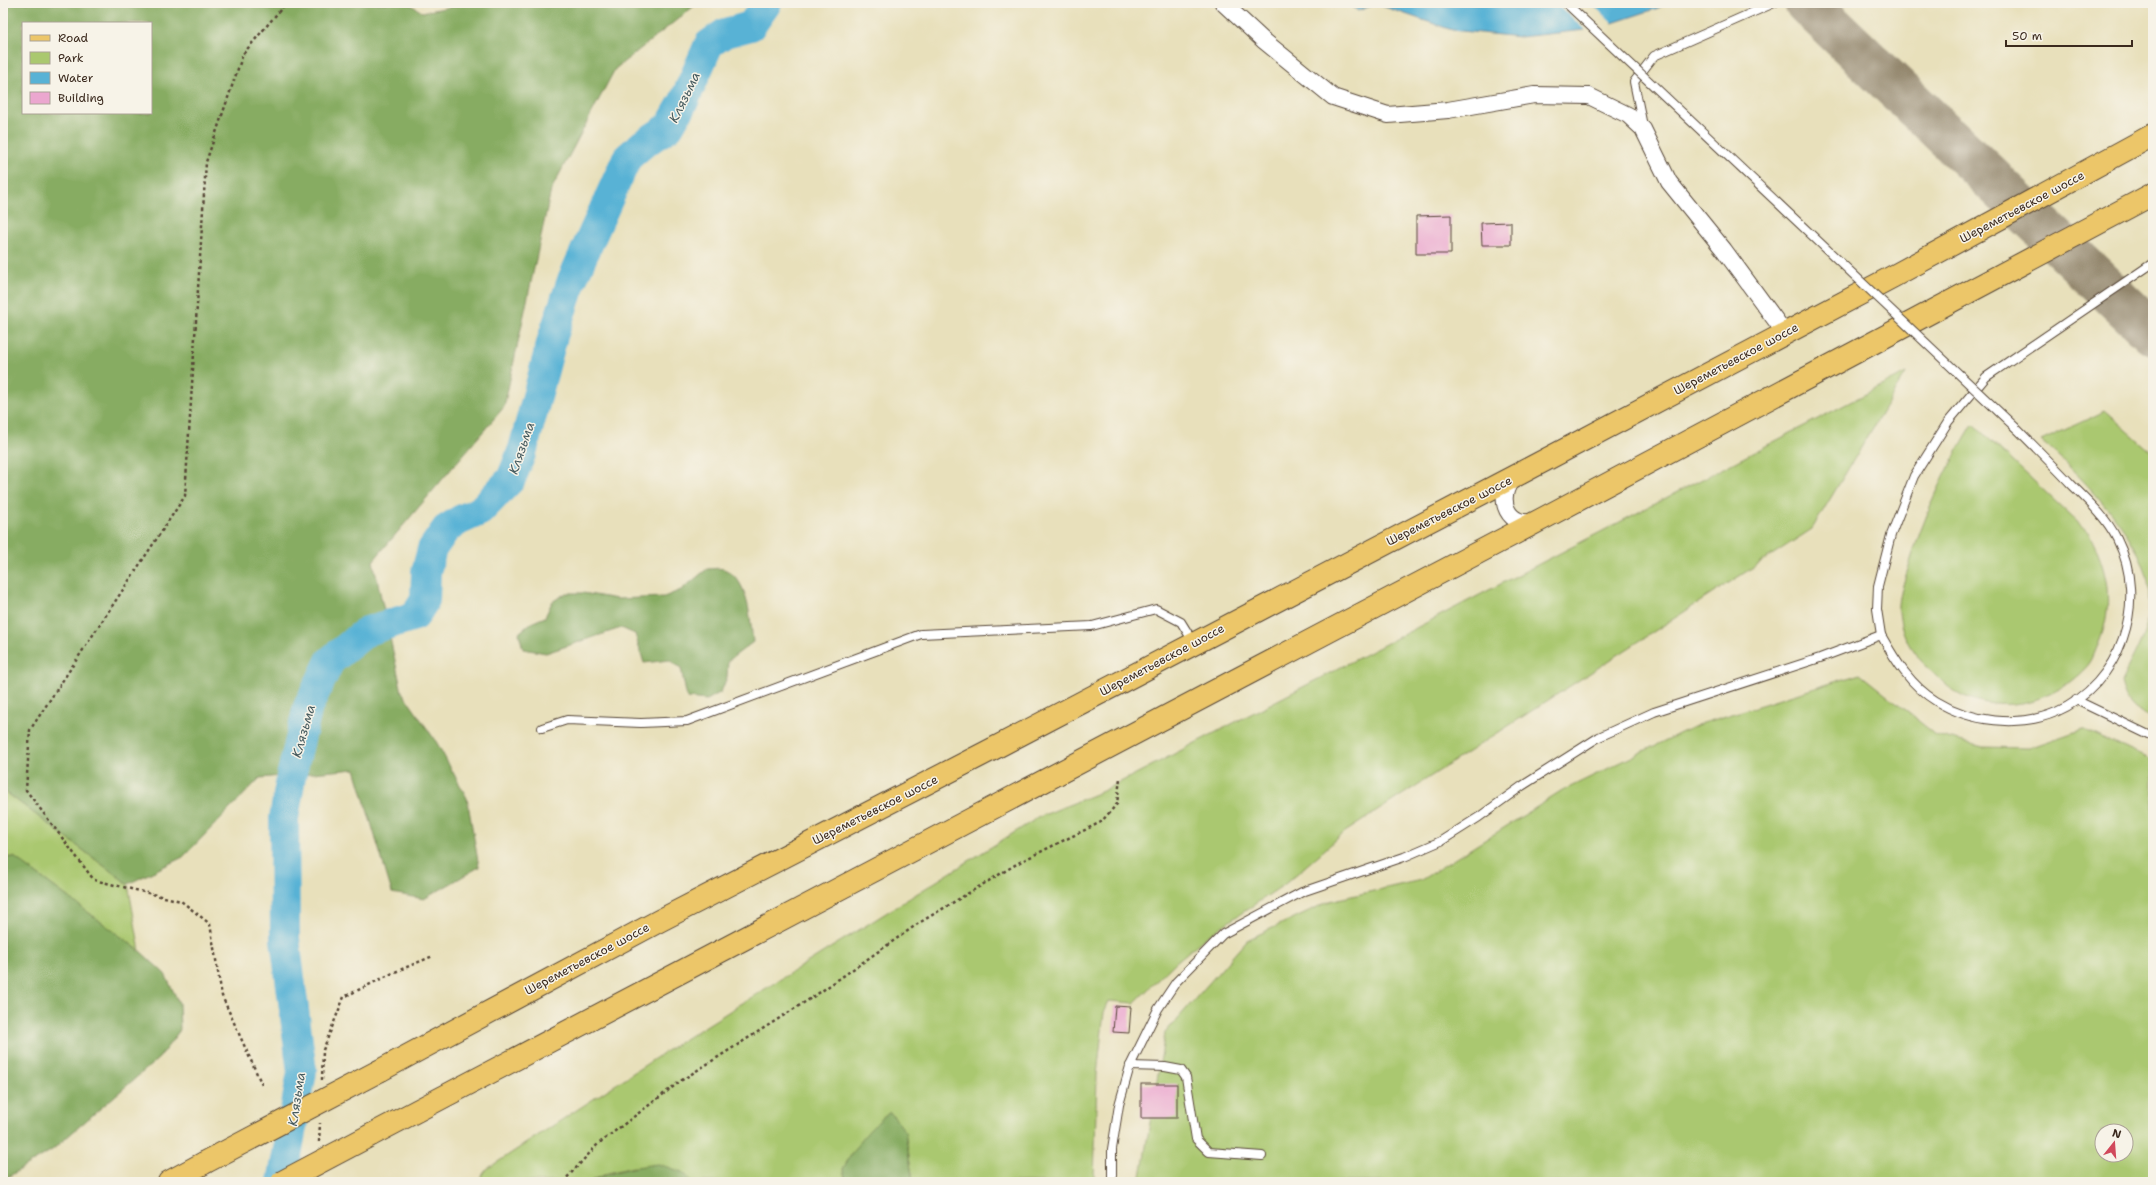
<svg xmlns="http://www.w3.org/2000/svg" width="2156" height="1185" viewBox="0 0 2156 1185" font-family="'Shantell Sans',sans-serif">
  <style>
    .green { fill: #aac86f; stroke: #727946; fill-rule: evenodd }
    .forest { fill: #87ac62; stroke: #616b40; fill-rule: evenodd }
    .water { fill: #58b2d5; stroke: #4a6e7a }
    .pier { fill: #e8e0bb }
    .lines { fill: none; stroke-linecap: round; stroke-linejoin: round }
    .river { stroke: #58b2d5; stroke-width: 30 }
    .taxiway { stroke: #92856c; stroke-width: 45 }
    .building { fill: #eba7cf }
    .service-casing { stroke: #554536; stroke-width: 10 }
    .minor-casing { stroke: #554536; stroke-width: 18 }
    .primary-casing { stroke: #554536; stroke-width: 24 }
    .path { stroke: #554536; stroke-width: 2.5; stroke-dasharray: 3 3; stroke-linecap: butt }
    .service { stroke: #fff; stroke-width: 8 }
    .minor { stroke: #fff; stroke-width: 16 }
    .primary { stroke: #ecc669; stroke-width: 22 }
    .service-bridge-casing { stroke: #554536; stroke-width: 10; stroke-linecap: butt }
    .primary-bridge-casing { stroke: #554536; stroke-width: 24; stroke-linecap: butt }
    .service-bridge { stroke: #fff; stroke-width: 8 }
    .primary-bridge { stroke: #ecc669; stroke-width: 22 }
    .labels { text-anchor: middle; stroke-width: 3; stroke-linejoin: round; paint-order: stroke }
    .street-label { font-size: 12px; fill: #3b2a1e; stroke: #f7f3e8 }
    .water-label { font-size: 13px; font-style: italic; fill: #455a5e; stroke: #f7f3e8 }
  </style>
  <rect width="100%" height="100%" fill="#f7f3e8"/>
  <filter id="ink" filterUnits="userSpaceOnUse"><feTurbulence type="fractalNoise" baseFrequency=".025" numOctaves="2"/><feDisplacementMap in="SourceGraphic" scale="8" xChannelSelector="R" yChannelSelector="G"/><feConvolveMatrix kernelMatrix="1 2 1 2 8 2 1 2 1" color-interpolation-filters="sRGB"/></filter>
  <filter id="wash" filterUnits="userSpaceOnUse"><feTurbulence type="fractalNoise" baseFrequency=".012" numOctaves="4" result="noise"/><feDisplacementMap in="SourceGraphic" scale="16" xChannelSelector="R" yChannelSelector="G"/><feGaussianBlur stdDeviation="0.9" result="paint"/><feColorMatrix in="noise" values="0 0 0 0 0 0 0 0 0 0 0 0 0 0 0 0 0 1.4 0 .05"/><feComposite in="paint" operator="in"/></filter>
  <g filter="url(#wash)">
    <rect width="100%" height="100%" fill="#e8e0bb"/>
    <g class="green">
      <path d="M1906 373 1812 529 1345 832 1285 884 1206 937 1176 962 1134 1003 1109 1001 1104 1012 1097 1075 1094 1182H913L905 1131 843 1169 846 1182H693L682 1172 633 1167 608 1173 589 1182H477L487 1169 674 1046 1039 817 1103 791Z"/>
      <path d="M2105 411 2153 453V719C2130 709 2127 705 2121 682 2131 660 2148 634 2149 609 2149 600 2149 590 2148 581 2142 538 2074 468 2041 441Z"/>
      <path d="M1973 424 2088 532C2108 569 2115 605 2098 645 2095 651 2093 659 2089 664 2056 703 1998 718 1953 690 1946 686 1939 678 1933 672 1913 655 1901 637 1899 611 1898 598 1904 582 1908 569 1923 518 1945 470 1973 424Z"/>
      <path d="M1860 674 1936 735 1983 747 2029 748 2083 729 2153 761V1182H1140L1165 1033 1247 940 1330 901 1421 880 1564 790 1697 725ZM2102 1131H2126V1155H2102Z"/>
      <path d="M3 790 128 884 140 951 14 857 3 858Z"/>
    </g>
    <g class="forest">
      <path d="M3 3H408L422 12 456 6 461 3H698L615 69 551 190 504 407 373 561 402 692 437 743 467 798 479 867 424 899 392 893 355 769 260 778 183 857 128 884 3 790ZM23 23H151V113H23Z"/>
      <path d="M707 569C712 569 721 567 726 570 749 581 750 619 753 642L728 661 727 677 721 692 707 700 687 698 681 668 669 660 644 663 635 634 621 628 546 653 523 649 519 633 531 623 545 617 552 602 566 593H583L617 599 664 597 681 590Z"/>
      <path d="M14 857 140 951 165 974 179 1003 180 1030 159 1058 52 1150 3 1180V858Z"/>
      <path d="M890 1112 905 1131 913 1182H846L843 1169C857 1143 867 1130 890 1112Z"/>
      <path d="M658 1164 682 1172 693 1182H589C612 1171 633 1167 658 1164Z"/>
    </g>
    <path class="water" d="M1348 3H1667L1658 8 1594 29 1520 37 1452 30 1376 4 1358 11Z"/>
    <path class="pier" d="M1557 3H1591L1614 25 1587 32Z"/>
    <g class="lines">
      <path class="river" d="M282 1182 302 1072 285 939 284 818 291 777 308 707 330 661 367 631 415 616 425 600 426 572 432 549 446 529 460 520 480 511 511 479 523 449 553 336 572 280 627 158 643 144 669 127 684 101 709 44 725 33 751 26 767 3"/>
      <path class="taxiway" d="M1807 3 2153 333"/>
    </g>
    <g id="blocks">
      <g class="building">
        <path d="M1451 215V254H1416V216Z"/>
        <path d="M1511 222V245H1482L1481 223Z"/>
        <path d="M1115 1006 1131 1007 1129 1033 1113 1032Z"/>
        <rect x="1141" y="1084" width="36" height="34"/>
      </g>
    </g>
  </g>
  <g filter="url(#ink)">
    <use href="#blocks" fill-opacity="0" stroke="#554536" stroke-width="1"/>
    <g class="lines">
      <g class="service-casing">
        <g id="service">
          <path d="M1643 126 1634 82 1654 56 1774 3"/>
          <path d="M1881 635 1877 609 1878 586 1891 535 1914 476 1948 422 1986 377 2153 263"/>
          <path d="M2076 700 2153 737"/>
          <path d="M542 728 567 720 641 723 687 721 921 634 1092 626 1156 609 1181 622 1194 643"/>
          <path d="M1130 1066 1165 1067 1181 1070 1186 1077 1196 1139 1209 1152 1262 1156"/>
          <path d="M1112 1182V1149L1119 1105 1130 1066 1158 1009 1176 982 1223 934 1302 892 1404 857 1441 841 1479 817 1522 786 1599 737 1654 712 1820 658 1881 635C1895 660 1911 686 1936 701 1970 722 2019 728 2056 712 2121 684 2149 602 2117 539 2106 517 2088 501 2071 484 2053 465 2035 447 2016 428"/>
        </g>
      </g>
      <g class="minor-casing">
        <g id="minor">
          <path d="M1223 3 1263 40 1333 97 1388 115 1448 110 1534 95 1589 96 1628 115 1643 129 1669 182 1724 250 1785 333"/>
          <path d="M1515 476C1493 498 1509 531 1538 520"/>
        </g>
      </g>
      <g class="primary-casing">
        <g id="primary">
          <path d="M381 1070 659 921 987 752 1515 476 1892 277 2153 135"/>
          <path d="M371 1135 1542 519 2153 194"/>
          <path d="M169 1182 204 1163"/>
        </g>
      </g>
      <g class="path">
        <path d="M322 1080 323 1050 344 997 395 972 433 956"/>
        <path d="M262 1085 222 996 210 924 181 901 94 880 26 790 30 730 185 496 206 162 243 54 286 3"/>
        <path d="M319 1142 320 1123"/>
        <path d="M563 1182 598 1144 682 1080 816 995 919 923 1020 862 1101 822 1117 804 1120 778"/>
      </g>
      <use href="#service" class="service"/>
      <use href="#minor" class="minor"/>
      <use href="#primary" class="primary"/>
      <g class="service-bridge-casing">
        <path id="service-bridge" d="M1566 3 2016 428"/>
      </g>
      <g class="primary-bridge-casing">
        <g id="primary-bridge">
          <path d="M204 1163 381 1070"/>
          <path d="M282 1182 371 1135"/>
        </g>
      </g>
      <use href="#service-bridge" class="service-bridge"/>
      <use href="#primary-bridge" class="primary-bridge"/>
    </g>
  </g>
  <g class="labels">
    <g class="street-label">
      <text transform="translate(2022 207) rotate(-28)" y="4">Шереметьевское шоссе</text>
      <text transform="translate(1736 359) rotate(-28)" y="4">Шереметьевское шоссе</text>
      <text transform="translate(1449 511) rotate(-27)" y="4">Шереметьевское шоссе</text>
      <text transform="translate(1162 660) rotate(-28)" y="4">Шереметьевское шоссе</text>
      <text transform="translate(875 810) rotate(-27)" y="4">Шереметьевское шоссе</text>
      <text transform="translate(587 959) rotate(-28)" y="4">Шереметьевское шоссе</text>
    </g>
    <g class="water-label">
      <text transform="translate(684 97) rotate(-64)" y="5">Клязьма</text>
      <text transform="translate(521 448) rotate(-71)" y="5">Клязьма</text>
      <text transform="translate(303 731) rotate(-74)" y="5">Клязьма</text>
      <text transform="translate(296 1099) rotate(-81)" y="5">Клязьма</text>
    </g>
  </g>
  <rect width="2156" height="1185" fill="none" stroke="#f7f3e8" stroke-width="16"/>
  <rect x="22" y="22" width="130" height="92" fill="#f7f3e8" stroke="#aca397"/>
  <rect x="30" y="35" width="20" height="6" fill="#ecc669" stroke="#aca397"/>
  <text x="58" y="42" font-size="12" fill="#3b2a1e">Road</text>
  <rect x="30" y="52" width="20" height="12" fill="#aac86f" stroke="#aca397"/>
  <text x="58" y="62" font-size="12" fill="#3b2a1e">Park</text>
  <rect x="30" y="72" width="20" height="12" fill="#58b2d5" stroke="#aca397"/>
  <text x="58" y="82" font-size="12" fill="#3b2a1e">Water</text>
  <rect x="30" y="92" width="20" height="12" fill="#eba7cf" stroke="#aca397"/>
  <text x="58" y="102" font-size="12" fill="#3b2a1e">Building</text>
  <g transform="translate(2114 1143) rotate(17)"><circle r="19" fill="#f7f3e8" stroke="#aca397"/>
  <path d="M0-3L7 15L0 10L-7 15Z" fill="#d1495b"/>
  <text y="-6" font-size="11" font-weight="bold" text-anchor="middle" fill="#3b2a1e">N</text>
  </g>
  <path d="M2006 40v6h126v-6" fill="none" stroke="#3b2a1e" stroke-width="2"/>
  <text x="2012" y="40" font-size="12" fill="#3b2a1e" stroke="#f7f3e8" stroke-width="3" paint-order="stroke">50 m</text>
</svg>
